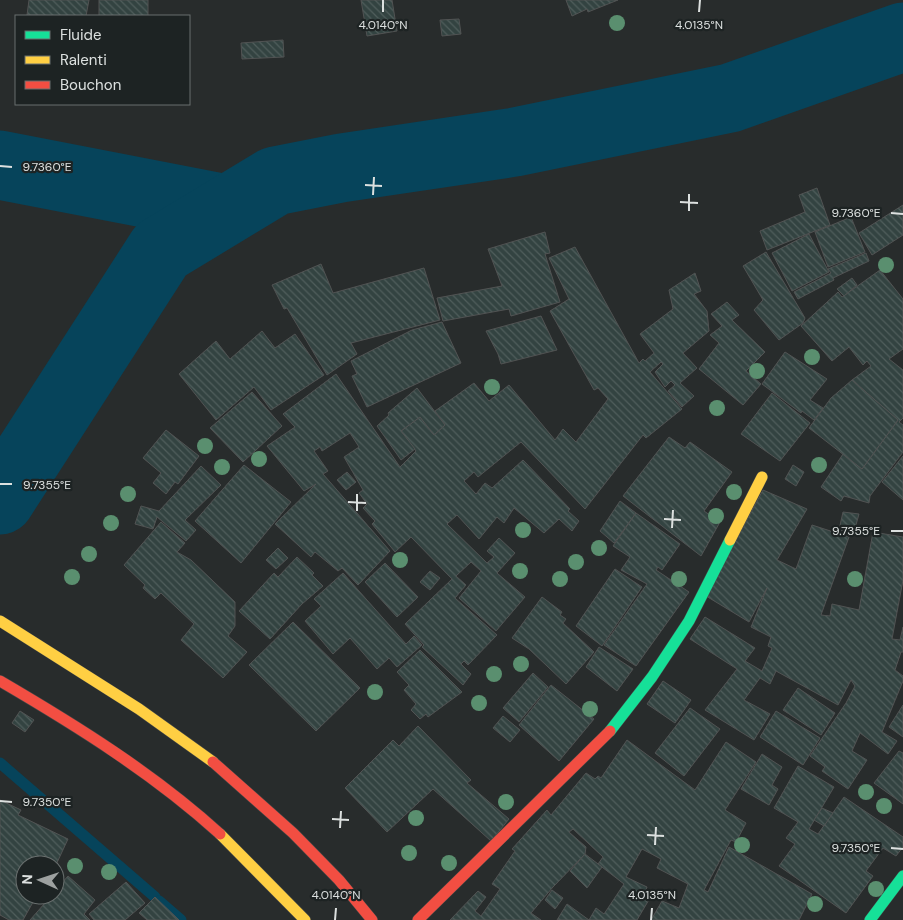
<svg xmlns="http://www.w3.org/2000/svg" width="903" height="920" viewBox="0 0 903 920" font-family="'DM Sans',sans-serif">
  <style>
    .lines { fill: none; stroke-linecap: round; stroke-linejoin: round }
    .stream { stroke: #06445b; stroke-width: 11 }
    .river { stroke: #06445b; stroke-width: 69 }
    .building { fill: url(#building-back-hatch); stroke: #515353 }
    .fast-casing { stroke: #464948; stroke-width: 12 }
    .slow-casing { stroke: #464948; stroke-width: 12 }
    .jam-casing { stroke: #464948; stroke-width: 12 }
    .fast { stroke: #16e098; stroke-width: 11 }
    .slow { stroke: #ffcf43; stroke-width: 11 }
    .jam { stroke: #f24e42; stroke-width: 11 }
    .tree { fill: #5a8f6f }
    .ticks { fill: none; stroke: #dce0df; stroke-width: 2 }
    .ticks-label { font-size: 12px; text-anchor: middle; fill: #dce0df; stroke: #1d2323; stroke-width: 4.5; stroke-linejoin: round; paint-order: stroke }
  </style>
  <defs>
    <pattern id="building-back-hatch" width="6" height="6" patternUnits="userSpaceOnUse" patternTransform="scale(1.25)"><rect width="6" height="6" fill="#334341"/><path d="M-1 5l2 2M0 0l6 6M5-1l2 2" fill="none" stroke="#505e5c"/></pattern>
  </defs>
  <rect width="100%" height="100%" fill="#282c2c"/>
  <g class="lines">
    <g class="stream">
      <path d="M0 763 155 897"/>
      <path d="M159 901 181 920"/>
    </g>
    <g class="river">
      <path d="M0 165 227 209"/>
      <path d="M0 500 161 250 275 181 341 168 515 142 730 98 903 37"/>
    </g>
  </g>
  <g class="building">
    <path d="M29 0H89L86 16 27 15Z"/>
    <rect x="99" y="0" width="49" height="16"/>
    <path d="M361 0H392L397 31 367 36Z"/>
    <path d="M566 0H618L588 12 587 9 572 16Z"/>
    <path d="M459 19 461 34 442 36 440 20Z"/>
    <path d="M283 40 284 57 242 59 241 43Z"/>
    <path d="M817 188 830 225 767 250 760 231 805 212 799 195Z"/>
    <path d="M903 205V235L872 255 859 233Z"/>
    <path d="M851 217 865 252 828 267 815 232Z"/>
    <path d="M545 232 550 253 545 254 560 302 511 316 509 309 443 321 437 298 502 286 488 249Z"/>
    <path d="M809 234 829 272 792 291 772 253Z"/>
    <path d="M575 247 639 363 643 359 645 361 654 353 640 334 673 309 669 290 695 273 701 291 694 294 707 311 709 331 683 353 697 368 680 383 694 396 682 407 668 391 675 385 671 381 665 387 655 372 663 364 661 362 650 372 682 409 646 438 643 435 585 509 521 442 478 477 474 472 464 481 476 494 485 483 492 488 523 460 570 509 568 511 579 521 572 531 559 519 544 533 514 508 504 523 497 517 479 539 457 515 447 524 487 563 494 557 487 551 499 538 515 553 497 573 525 597 496 631 459 598 481 571 471 562 456 576 466 585 455 598 497 635 468 665 464 661 461 664 471 674 463 685 422 647 424 645 405 624 452 579 411 537 395 552 372 524 375 521 363 508 367 504 359 493 363 490 344 457 359 447 350 433 322 451 320 447 314 451 328 471 323 474 390 551 358 585 342 568 338 571 315 552 311 557 275 524 316 484 304 491 267 446 295 427 283 414 336 374 400 467 416 451 401 431 420 417 434 435 445 425 435 411 474 383 489 401 509 385 555 440 563 429 576 442 608 399 598 388 594 390 550 311 569 299 549 258Z"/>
    <path d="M766 252 805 318 803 323 779 340 754 310 763 300 743 266Z"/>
    <path d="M866 253 869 261 833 278 834 280 798 299 794 292 831 273 828 269Z"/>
    <path d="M321 264 333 293 424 268 440 320 351 343 357 354 327 375 287 308 284 309 272 285Z"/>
    <path d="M880 270 903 299V349L889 359 903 370V418L899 422 903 425V452L870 496 869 503 844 496 841 501 821 487 843 454 862 469 898 420 852 380 871 366 867 361 863 365 849 347 832 361 801 326 838 292 842 297Z"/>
    <path d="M852 278 857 285 844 296 837 289Z"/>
    <path d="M727 302 739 315 732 320 765 352 746 371 761 384 743 405 699 369 719 343 710 335 722 326 711 314Z"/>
    <path d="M541 316 557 350 501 364 498 354 486 331Z"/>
    <path d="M442 322 461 363 367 407 352 376 357 374 351 361 412 330Z"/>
    <path d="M262 331 275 348 295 334 324 375 271 410 254 387 216 420 179 374 216 341 230 359Z"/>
    <path d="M785 352 827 379 810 400 823 408 814 420 802 411 801 413 762 384Z"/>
    <path d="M852 380 898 420 862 469 809 428 831 398Z"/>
    <path d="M417 388 445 425 434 435 420 417 401 431 415 449 401 460 377 426 389 415 388 413Z"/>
    <path d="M252 392 282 426 243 462 210 428Z"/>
    <path d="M772 393 810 423 780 461 741 434Z"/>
    <path d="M166 430 199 456 178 484 175 482 166 494 153 483 161 473 143 458Z"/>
    <path d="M669 437 685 448 690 442 732 472 704 511 720 522 701 556 623 496Z"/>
    <path d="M903 456V500L882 482Z"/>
    <path d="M244 465 291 502 241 563 195 521Z"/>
    <path d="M793 465 804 472 796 486 785 479Z"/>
    <path d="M201 466 221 485 185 520 196 530 186 541 157 517 153 529 135 524 141 506 159 511Z"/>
    <path d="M347 472 356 482 346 490 337 480Z"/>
    <path d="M763 490 807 509 777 560 796 569 812 525 849 537 821 615 830 616 832 604 859 610 873 532 903 537V580L892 639 900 640 903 627V652H901L895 670 903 676V681L882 732 897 741 888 754 860 733 852 751 867 760 848 789 822 771 825 767 810 756 846 703 855 686 851 680 838 705 776 671 770 684 760 678 744 700 770 714 754 740 705 710 737 669 690 639 705 617 755 648 745 661 762 671 772 648 768 646 771 637 751 627 767 588 749 622 706 596Z"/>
    <path d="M620 501 636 513 614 543 600 531Z"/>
    <path d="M843 512 859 514 854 532 839 530Z"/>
    <path d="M636 513 680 544 662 570 658 567 656 570 689 592 636 666 604 645 647 584 621 570 630 557 613 546Z"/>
    <path d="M161 522 185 543 177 552 191 560 235 602V626L228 636 247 652 223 678 181 640 194 624 161 593 155 599 143 588 145 585 124 565Z"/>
    <path d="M278 548 288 558 276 569 266 560Z"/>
    <path d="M297 557 314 573 312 575 323 586 302 604 270 639 239 611 274 573 278 577Z"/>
    <path d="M385 563 418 597 397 617 365 582Z"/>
    <path d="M615 569 642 587 602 646 576 626Z"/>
    <path d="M430 571 440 578 430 590 420 582Z"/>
    <path d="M343 573 406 644 414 636 422 645 397 667 389 658 377 669 350 638 333 654 305 621 321 606 314 599Z"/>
    <path d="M542 597 562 612 560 615 566 619 563 623 594 652 566 684 529 649 512 638Z"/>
    <path d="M293 622 360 688 316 731 249 665Z"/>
    <path d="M599 647 633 669 617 691 586 667Z"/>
    <path d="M420 650 462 692 428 717 426 714 420 719 411 710 416 704 404 690 409 685 397 672Z"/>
    <path d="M533 673 548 687 519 722 503 708Z"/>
    <path d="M663 681 691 700 675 723 647 704Z"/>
    <path d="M551 685 594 719 559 761 519 725Z"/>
    <path d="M798 688 835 713 821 735 783 710Z"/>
    <path d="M903 705V737L889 727Z"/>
    <path d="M690 708 720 729 684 776 655 753Z"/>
    <path d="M20 711 34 720 25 732 12 723Z"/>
    <path d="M776 711 820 738 803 765 760 737Z"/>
    <path d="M503 716 520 730 510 742 493 728Z"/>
    <path d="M418 726 471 780 467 783 509 819 491 841 433 789 387 832 345 788 393 740 399 746Z"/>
    <path d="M627 740 695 790 726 742 756 762 725 810 746 823 736 842 731 840 704 890 708 892 729 847 812 894 799 920H651L662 901 679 908 688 884 657 868 661 859 642 849 626 877 647 887 644 895 650 898 637 920H557L567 904 589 920 596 908 604 914 624 884 598 864 603 857 573 829 569 832 586 847 585 854 553 887 531 913 541 920H450L478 891 486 897 475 911 481 916 500 889 492 884 515 851 512 849 547 810 551 815 586 773 595 779 598 776 601 778Z"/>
    <path d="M899 751 903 753V804L874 783Z"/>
    <path d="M762 754 782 767 772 785 778 789 769 805 741 789Z"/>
    <path d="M798 766 834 787 809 829 818 834 844 797 903 837V847L896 856 883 848 866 871 873 876 846 913 779 866 795 844 786 838 798 822 774 808Z"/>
    <path d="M0 800 21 810 18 815 68 839 55 867V865H25V895H37L23 920H9L0 915Z"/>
    <path d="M822 808 833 813 824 826 814 820Z"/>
    <path d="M585 854 602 867 587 888 570 871Z"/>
    <path d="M68 876 95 900 84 914 90 920H30L52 895H55V891Z"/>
    <path d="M126 882 145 903 125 920H94L89 914Z"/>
    <path d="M552 890 563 898 555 909 545 900Z"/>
    <path d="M155 897 179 920H147L139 913Z"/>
  </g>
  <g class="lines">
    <g class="fast-casing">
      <g id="fast">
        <path d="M610 731 652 677 689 621 730 540"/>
        <path d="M870 920 903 876"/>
      </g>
    </g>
    <g class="slow-casing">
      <g id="slow">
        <path d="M730 540 762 477"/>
        <path d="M0 621 139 709 213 762"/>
        <path d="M220 834 305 920"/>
      </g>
    </g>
    <g class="jam-casing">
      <g id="jam">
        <path d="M0 681C77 726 154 774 220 834"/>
        <path d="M213 762 293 833 339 880 372 920"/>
        <path d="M418 920 610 731"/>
      </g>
    </g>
    <use href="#fast" class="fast"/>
    <use href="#slow" class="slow"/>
    <use href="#jam" class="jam"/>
  </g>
  <g class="tree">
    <circle cx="617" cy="23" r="8"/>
    <circle cx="886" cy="265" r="8"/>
    <circle cx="812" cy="357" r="8"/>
    <circle cx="757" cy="371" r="8"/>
    <circle cx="492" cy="387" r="8"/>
    <circle cx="717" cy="408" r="8"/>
    <circle cx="205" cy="446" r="8"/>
    <circle cx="259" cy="459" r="8"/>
    <circle cx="819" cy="465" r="8"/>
    <circle cx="222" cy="467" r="8"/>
    <circle cx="734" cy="492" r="8"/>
    <circle cx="128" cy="494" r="8"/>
    <circle cx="716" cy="516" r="8"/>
    <circle cx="111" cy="523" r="8"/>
    <circle cx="523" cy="530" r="8"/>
    <circle cx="599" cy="548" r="8"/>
    <circle cx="89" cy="554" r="8"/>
    <circle cx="400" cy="560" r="8"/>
    <circle cx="576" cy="562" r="8"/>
    <circle cx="520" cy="571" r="8"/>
    <circle cx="72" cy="577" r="8"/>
    <circle cx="560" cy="579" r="8"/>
    <circle cx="679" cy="579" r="8"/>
    <circle cx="855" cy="579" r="8"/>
    <circle cx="521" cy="664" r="8"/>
    <circle cx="494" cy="674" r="8"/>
    <circle cx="375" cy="692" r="8"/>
    <circle cx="479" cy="703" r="8"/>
    <circle cx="590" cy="709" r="8"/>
    <circle cx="866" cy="792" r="8"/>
    <circle cx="506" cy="802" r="8"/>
    <circle cx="884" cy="806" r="8"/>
    <circle cx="416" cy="818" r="8"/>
    <circle cx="742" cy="845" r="8"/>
    <circle cx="409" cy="853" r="8"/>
    <circle cx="449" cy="863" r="8"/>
    <circle cx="75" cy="866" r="8"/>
    <circle cx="109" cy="872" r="8"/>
    <circle cx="876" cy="889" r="8"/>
    <circle cx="815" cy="904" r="8"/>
  </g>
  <path class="ticks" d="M383 12V0M699 12 700 0M0 166 12 167M365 185 382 186M373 195 374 177M680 202 698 203M689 211V194M891 213 903 214M0 484H12M348 502 366 503M357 511V494M664 519 681 520M672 528 673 510M891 531H903M0 801 12 802M332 819 349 820M340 828 341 811M647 835 664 836M655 845 656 827M891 848 903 849M335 920 336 908M651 920 652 908"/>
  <g class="ticks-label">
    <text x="383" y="29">4.0140°N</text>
    <text x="699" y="29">4.0135°N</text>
    <text x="47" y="171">9.7360°E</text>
    <text x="856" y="217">9.7360°E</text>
    <text x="47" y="489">9.7355°E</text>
    <text x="856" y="535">9.7355°E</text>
    <text x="47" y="806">9.7350°E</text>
    <text x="856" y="852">9.7350°E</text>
    <text x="336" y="899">4.0140°N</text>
    <text x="652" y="899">4.0135°N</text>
  </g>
  <rect x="15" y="15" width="175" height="90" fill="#1d2323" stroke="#696f6e"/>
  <rect x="25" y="31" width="25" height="8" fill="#16e098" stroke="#696f6e"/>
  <text x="60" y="40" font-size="15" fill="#dce0df">Fluide</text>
  <rect x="25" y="56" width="25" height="8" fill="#ffcf43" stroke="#696f6e"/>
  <text x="60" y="65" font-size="15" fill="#dce0df">Ralenti</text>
  <rect x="25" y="81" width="25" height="8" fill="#f24e42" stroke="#696f6e"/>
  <text x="60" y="90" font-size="15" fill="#dce0df">Bouchon</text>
  <g transform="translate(40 880) rotate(273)"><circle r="24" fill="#1d2323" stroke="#696f6e"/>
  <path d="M0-4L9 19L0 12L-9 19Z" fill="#9da1a0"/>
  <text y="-8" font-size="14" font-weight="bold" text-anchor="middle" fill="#dce0df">N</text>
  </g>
</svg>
